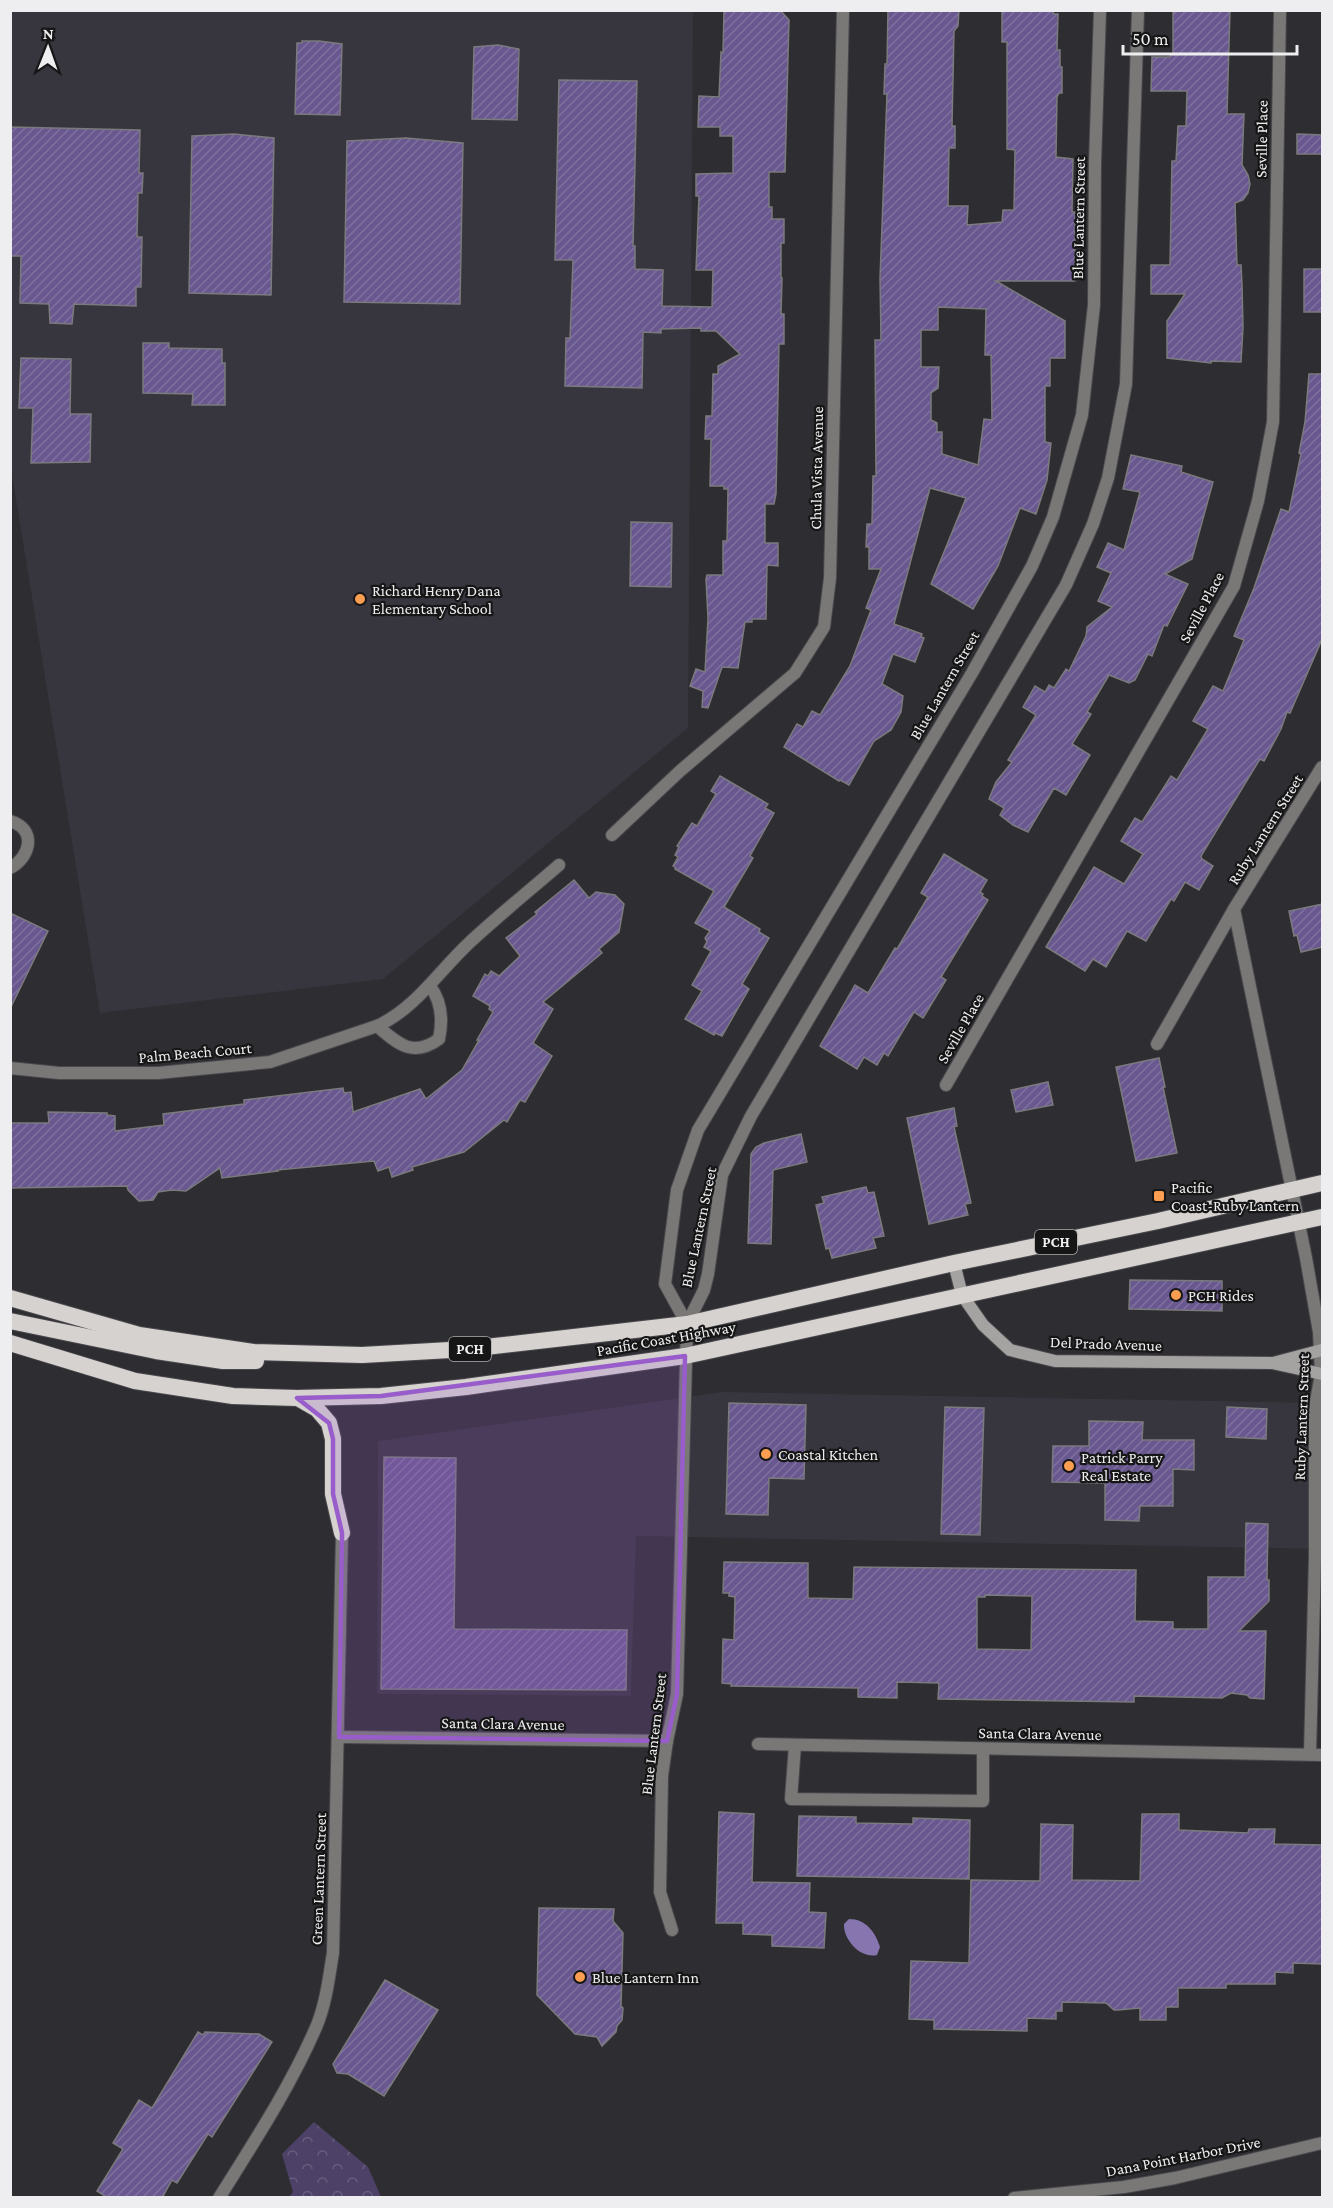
<svg xmlns="http://www.w3.org/2000/svg" width="1333" height="2208" viewBox="0 0 1333 2208" font-family="'Crimson Pro',serif">
  <style>
    .built { fill: #37353e }
    .forest { fill: url(#forest-crowns) }
    .water { fill: #8675ae }
    .building { fill: url(#building-hatch); stroke: #7b7a7d; stroke-width: 1.5; fill-rule: evenodd }
    .lines { fill: none; stroke-linecap: round; stroke-linejoin: round }
    .minor-casing { stroke: #49484c; stroke-width: 14 }
    .tertiary-casing { stroke: #49484c; stroke-width: 14 }
    .secondary-casing { stroke: #49484c; stroke-width: 14 }
    .trunk-casing { stroke: #49484c; stroke-width: 18 }
    .minor { stroke: #7a7877; stroke-width: 12 }
    .tertiary { stroke: #7a7877; stroke-width: 12 }
    .secondary { stroke: #a5a3a1; stroke-width: 12 }
    .trunk { stroke: #d6d2d0; stroke-width: 16 }
    .marked { fill: #985ccb; fill-opacity: 0.2; stroke: #985ccb; stroke-width: 4.5; stroke-linejoin: round }
    .poi-dot { fill: #fb9e51; stroke: #161617; stroke-width: 2 }
    .labels { text-anchor: middle; stroke-width: 4.5; stroke-linejoin: round; paint-order: stroke }
    .shield { fill: #161617; stroke: #adadaf; stroke-width: 1.5 }
    .shield-label { font-size: 15px; font-weight: bold; fill: #eeeef0 }
    .street-label { font-size: 16px; fill: #eeeef0; stroke: #161617 }
    .poi-label { font-size: 16px; fill: #eeeef0; stroke: #161617; text-anchor: start }
  </style>
  <defs>
    <pattern id="forest-crowns" width="20" height="18" patternUnits="userSpaceOnUse" patternTransform="scale(1.5)"><rect width="20" height="18" fill="#4d4167"/><path d="M2 6a3 3 0 1 1 6 0M12 15a3 3 0 1 1 6 0" fill="none" stroke="#675d7d"/></pattern>
    <pattern id="building-hatch" width="6" height="6" patternUnits="userSpaceOnUse" patternTransform="scale(1.5)"><rect width="6" height="6" fill="#69588f"/><path d="M-1 1l2-2M0 6l6-6M5 7l2-2" fill="none" stroke="#7f709f"/></pattern>
  </defs>
  <rect width="100%" height="100%" fill="#2e2d31"/>
  <g class="built">
    <path d="M10 11H693L688 728 383 979 100 1013 11 469Z"/>
    <path d="M722 1392 1322 1403V1549L636 1536 631 1696 377 1694 378 1441Z"/>
  </g>
  <path class="forest" d="M314 2122 368 2167 381 2197H289L293 2192 282 2154Z"/>
  <path class="water" d="M849 1919C866 1919 875 1932 880 1947L877 1955C861 1959 843 1940 844 1924Z"/>
  <g class="building">
    <path d="M724 10H780L789 20 785 172H769V207H772V219H784V243H781V278H782L781 314H784V344H779L776 494 774 504H765V543H778V566L767 565 766 619H752V622H745L738 668 722 667 708 708 702 707 703 691 690 686 696 669 705 672 708 618 706 579 707 575H723V541H727L728 489H724V486H710L711 439H705L706 416H712L713 374H718V366L740 354 716 331H701V328L661 329V333L643 332 642 388 565 386 566 338H570L573 260H555L559 80 637 81 633 246H635V269L663 270 662 306 712 307 713 270H696L699 196H696V174L733 173V136H720V127H698L699 96 719 97 721 52 723 53Z"/>
    <path d="M888 10H959L958 26 954 31 952 126H955V148H949L948 206H968L967 225 1002 222 1003 210H1014L1015 150 1007 149V42H1002V10H1054L1053 14H1058L1057 50H1060V67H1062V93H1059L1057 97 1056 157 1073 159 1072 212H1075V281H996L1065 321V358H1050V386H1045V442L1051 443 1047 480 1036 514 1020 508 998 566 973 609 931 584 966 498 930 488 894 624 922 634 921 637 924 638 915 662 893 654 882 684 903 696 901 712 891 730 874 741 849 785 840 780 839 781 784 747 797 724 803 727 812 711 820 715 850 666 871 610 866 608 881 569H869V547H866L867 524H872L873 476H876L875 340H881L880 278 887 94H884L885 64H887ZM938 307 986 309 985 355H991L992 420 984 419 978 465 942 454V432H937V423L931 420V393L938 388 939 367H921V330H938Z"/>
    <path d="M1173 10H1230L1227 114H1244L1242 165 1248 175 1250 184 1248 193 1243 200 1235 203 1237 265H1241L1242 284 1243 327 1241 362 1211 361V363L1167 358V321L1185 294H1151V265H1170L1172 161H1176L1178 126H1186L1187 91H1151L1152 57H1170L1171 54H1173Z"/>
    <path d="M302 41H319L342 44 340 115 295 114 297 43H302Z"/>
    <path d="M498 45 519 49 517 120 472 119 474 47Z"/>
    <path d="M10 127 140 130 139 173H143L142 193H138L137 237H142L141 287H136V306L74 304 72 324 50 323 49 304 20 303 21 256H10Z"/>
    <path d="M234 134 274 138 271 295 189 293 192 136Z"/>
    <path d="M1297 134 1323 135V154H1297Z"/>
    <path d="M406 138 463 143 460 304 344 302 347 141Z"/>
    <rect x="1304" y="269" width="19" height="43"/>
    <path d="M143 343H169V348L222 349V363H225V405H192L193 394 143 393Z"/>
    <path d="M21 358 71 359 70 414H91L90 462 31 463 33 408H19Z"/>
    <path d="M1309 374H1323V637L1290 713 1287 712 1281 729 1264 761 1260 759 1201 856 1202 859 1213 866 1199 890 1185 882 1174 901 1171 899 1146 941 1127 931 1106 967 1093 959 1085 971 1046 947 1094 867 1124 884 1143 854 1121 841 1135 818 1142 822 1171 776 1177 780 1208 729 1193 721 1213 686 1223 691 1244 640 1234 636 1254 588 1281 509 1289 512 1301 454 1299 453 1305 422Z"/>
    <path d="M1131 455 1182 466 1181 472 1213 482 1192 559 1165 574 1188 584 1167 626 1164 625 1152 656 1148 654 1135 680 1129 683 1109 675 1087 712 1091 714 1072 744 1090 755 1066 795 1054 788 1028 832 1013 825 1000 815 1004 808 989 799 996 782 1012 762 1008 760 1036 715 1023 707 1035 686 1045 692 1049 685 1054 688 1066 669 1069 671 1086 636 1087 627 1112 607 1098 601 1111 573 1097 567 1108 543 1124 550 1140 492 1123 489Z"/>
    <path d="M631 522 672 523 671 587 630 586Z"/>
    <path d="M720 776 768 804 765 808 774 813 750 856 753 858 724 907 760 929 759 932 769 938 742 984 749 989 722 1036 715 1033 714 1035 685 1019 702 991 692 985 711 951 704 947 707 942 705 938 710 931 695 923 714 891 675 869 676 868 673 866 678 857 675 855 679 847 677 846 692 823 697 826 716 794 711 791Z"/>
    <path d="M944 854 987 880 980 892 983 894 982 896 988 900 941 977 946 980 923 1018 914 1012 888 1056 884 1053 877 1065 864 1057 857 1069 820 1046 855 985 868 993 895 948 897 949 928 897 921 893Z"/>
    <path d="M574 880 589 898 596 892 615 895 624 904 619 932 599 949 602 953 543 1002 553 1009 533 1043 552 1056 525 1102 520 1100 507 1122 504 1120 464 1152 412 1167 413 1170 392 1177 389 1167 378 1171 374 1161 277 1170 278 1171 222 1178 220 1168 186 1191 172 1190 158 1192 153 1200 139 1201 128 1190 127 1186 10 1188V1123H49L48 1112 107 1113V1115L115 1116V1131L164 1125 163 1114 244 1104V1100L343 1088 344 1093 351 1092 353 1112 420 1089 426 1099 462 1070 479 1040H477L493 1012 489 1009 490 1006 473 996 485 974 488 976 491 971 499 976 520 956 506 938 537 914 535 912Z"/>
    <path d="M1323 904V947L1301 952 1297 935 1294 936 1289 911Z"/>
    <path d="M10 913 48 931 10 1009Z"/>
    <path d="M1159 1058 1165 1087H1163L1177 1153 1136 1161 1116 1067Z"/>
    <path d="M1048 1082 1053 1105 1016 1112 1011 1090Z"/>
    <path d="M954 1108 957 1126 954 1127 971 1203 965 1204 968 1215 929 1224 907 1118Z"/>
    <path d="M801 1134 807 1162 773 1170 771 1244 748 1243 751 1154 756 1147 764 1143Z"/>
    <path d="M866 1187 868 1193 874 1192 884 1236 873 1238 876 1248 832 1258 829 1248 826 1249 816 1205 824 1203 822 1197Z"/>
    <path d="M1130 1280 1222 1281V1311L1129 1309Z"/>
    <path d="M729 1403 806 1405 804 1479 769 1478 768 1515 726 1514Z"/>
    <path d="M945 1407 984 1408 980 1535 941 1534Z"/>
    <path d="M1227 1407 1267 1409 1266 1439 1226 1437Z"/>
    <path d="M1089 1421 1143 1422 1142 1440H1194V1470L1173 1469V1506H1140L1139 1521 1105 1520V1483L1052 1482 1053 1446H1089Z"/>
    <path d="M384 1457 456 1458 454 1629 627 1630 626 1690 381 1689Z"/>
    <path d="M1246 1523 1268 1524 1267 1580H1269V1601L1239 1631H1266L1264 1699 1250 1698 1247 1695 1231 1693 1222 1698 1134 1696V1702L938 1699 939 1683 897 1682V1698L858 1697V1688L731 1686 732 1684 722 1683 723 1639 734 1640 735 1597 729 1596V1593H723L724 1562 808 1563V1598L853 1599 854 1567 1136 1570 1135 1621 1173 1622V1629H1208V1577H1245ZM985 1595 1032 1596 1031 1650 977 1649V1597H985Z"/>
    <path d="M719 1812 754 1814 752 1882 810 1883 809 1912 826 1913 824 1948 772 1946V1935L743 1934V1923H716Z"/>
    <path d="M1142 1814H1179V1830L1248 1833 1249 1829H1275L1274 1844 1323 1845V1964L1293 1963V1973L1275 1972V1984H1226V1988H1178V2007H1166V2020H1140V2008L1118 2010H1114L1106 2003 1062 2002V2011H1056V2019L1027 2018V2031L934 2029V2020L909 2019 911 1961 969 1963 971 1880 1040 1881 1041 1824 1073 1825 1072 1880 1140 1881Z"/>
    <path d="M799 1816 856 1817V1823L913 1824V1818L970 1820 969 1879 797 1876Z"/>
    <path d="M539 1908 614 1909 613 1921 623 1933 621 2006 623 2008 622 2020 617 2026 616 2032 602 2046 597 2037 575 2034 537 1995Z"/>
    <path d="M385 1980 438 2010 384 2096 348 2074 337 2073 333 2064Z"/>
    <path d="M198 2032 203 2035 205 2032 259 2034 272 2042 212 2137 208 2134 177 2183 172 2180 162 2198H108L97 2191 123 2149 113 2143 139 2100 152 2108Z"/>
  </g>
  <g class="lines">
    <g class="minor-casing">
      <g id="minor">
        <path d="M10 821C37 829 31 857 10 868"/>
        <path d="M612 835 680 771 795 673 824 627 830 578 843 10"/>
        <path d="M377 1026C398 1044 413 1058 439 1039 443 1020 442 1002 430 986"/>
        <path d="M1157 1044 1234 909"/>
        <path d="M10 1068 59 1073H158L270 1062 377 1026C415 1009 439 971 469 943 498 916 529 891 559 865"/>
        <path d="M946 1085 1234 586 1258 501 1273 422 1280 10"/>
        <path d="M667 1741 662 1776 660 1892 672 1930"/>
        <path d="M758 1744 1322 1755"/>
        <path d="M795 1745 791 1799 983 1801V1749"/>
        <path d="M1310 1754 1315 1557V1407L1321 1374 1319 1332 1306 1258 1234 909 1322 767"/>
      </g>
    </g>
    <g class="tertiary-casing">
      <g id="tertiary">
        <path d="M687 1324 665 1284 677 1190 698 1130 972 673 1032 566 1053 517 1082 415 1094 305 1095 163 1100 10"/>
        <path d="M339 1737 667 1741 677 1694 687 1324 704 1290 708 1274 722 1175 751 1116 1066 585 1093 524 1108 478 1126 384 1138 10"/>
        <path d="M219 2198C254 2142 291 2086 317 2025 326 2003 329 1977 333 1953L342 1533"/>
        <path d="M1014 2198 1124 2187 1175 2178 1322 2143"/>
      </g>
    </g>
    <g class="secondary-casing">
      <g id="secondary">
        <path d="M954 1263 962 1295 983 1325 1010 1350 1055 1361 1272 1363 1322 1374"/>
        <path d="M1273 1363 1322 1350"/>
      </g>
    </g>
    <g class="trunk-casing">
      <g id="trunk">
        <path d="M10 1298 139 1335 253 1352 362 1355 468 1349 687 1324 954 1263 1158 1221 1322 1183"/>
        <path d="M10 1321 156 1351 223 1361H256"/>
        <path d="M10 1343 135 1381 233 1396 297 1398 381 1396 466 1387 685 1356 1322 1217"/>
        <path d="M298 1398 317 1409 329 1423 333 1439V1494L342 1533"/>
      </g>
    </g>
    <use href="#minor" class="minor"/>
    <use href="#tertiary" class="tertiary"/>
    <use href="#secondary" class="secondary"/>
    <use href="#trunk" class="trunk"/>
  </g>
  <path class="marked" d="M685 1356 677 1694 667 1741 339 1737 342 1533 333 1494V1439L329 1423 297 1398 381 1396Z"/>
  <g class="poi-dot">
    <circle cx="360" cy="599" r="6"/>
    <rect x="1153" y="1190" width="12" height="12" rx="3"/>
    <circle cx="1176" cy="1295" r="6"/>
    <circle cx="766" cy="1454" r="6"/>
    <circle cx="1069" cy="1466" r="6"/>
    <circle cx="580" cy="1977" r="6"/>
  </g>
  <g class="labels">
    <g class="shield">
      <rect x="1035" y="1230" width="42" height="24" rx="4.5"/>
      <rect x="449" y="1337" width="42" height="24" rx="4.5"/>
    </g>
    <g class="shield-label">
      <text x="1056" y="1247">PCH</text>
      <text x="470" y="1354">PCH</text>
    </g>
    <g class="street-label">
      <text transform="translate(1261 139) rotate(-89)" y="6">Seville Place</text>
      <text transform="translate(1078 218) rotate(-89)" y="6">Blue Lantern Street</text>
      <text transform="translate(816 468) rotate(-89)" y="6">Chula Vista Avenue</text>
      <text transform="translate(1201 607) rotate(-62)" y="6">Seville Place</text>
      <text transform="translate(944 685) rotate(-60)" y="6">Blue Lantern Street</text>
      <text transform="translate(1265 829) rotate(-58)" y="6">Ruby Lantern Street</text>
      <text transform="translate(960 1028) rotate(-60)" y="6">Seville Place</text>
      <text transform="translate(195 1052) rotate(-5)" y="6">Palm Beach Court</text>
      <text transform="translate(698 1227) rotate(-78)" y="6">Blue Lantern Street</text>
      <text transform="translate(666 1338) rotate(-10)" y="6">Pacific Coast Highway</text>
      <text transform="translate(1106 1343) rotate(2)" y="6">Del Prado Avenue</text>
      <text transform="translate(1301 1417) rotate(-88)" y="6">Ruby Lantern Street</text>
      <text transform="translate(503 1723) rotate(1)" y="6">Santa Clara Avenue</text>
      <text transform="translate(1040 1733) rotate(1)" y="6">Santa Clara Avenue</text>
      <text transform="translate(653 1734) rotate(-83)" y="6">Blue Lantern Street</text>
      <text transform="translate(318 1879) rotate(-88)" y="6">Green Lantern Street</text>
      <text transform="translate(1183 2156) rotate(-11)" y="6">Dana Point Harbor Drive</text>
    </g>
    <g class="poi-label">
      <text x="372" y="596">Richard Henry Dana<tspan x="372" dy="18">Elementary School</tspan></text>
      <text x="1171" y="1193">Pacific<tspan x="1171" dy="18">Coast-Ruby Lantern</tspan></text>
      <text x="1188" y="1301">PCH Rides</text>
      <text x="778" y="1460">Coastal Kitchen</text>
      <text x="1081" y="1463">Patrick Parry<tspan x="1081" dy="18">Real Estate</tspan></text>
      <text x="592" y="1983">Blue Lantern Inn</text>
    </g>
  </g>
  <rect width="1333" height="2208" fill="none" stroke="#eeeef0" stroke-width="24"/>
  <g transform="translate(48 48) rotate(1)" stroke="#161617" stroke-width="4.5" paint-order="stroke">
  <path d="M0-4.5L10 22L0 15L-10 22Z" fill="#eeeef0"/>
  <text y="-9" font-size="16" font-weight="bold" text-anchor="middle" fill="#eeeef0">N</text>
  </g>
  <path d="M1123 45v9h174v-9" fill="none" stroke="#eeeef0" stroke-width="3"/>
  <text x="1132" y="45" font-size="18" fill="#eeeef0" stroke="#161617" stroke-width="4.5" paint-order="stroke">50 m</text>
</svg>
